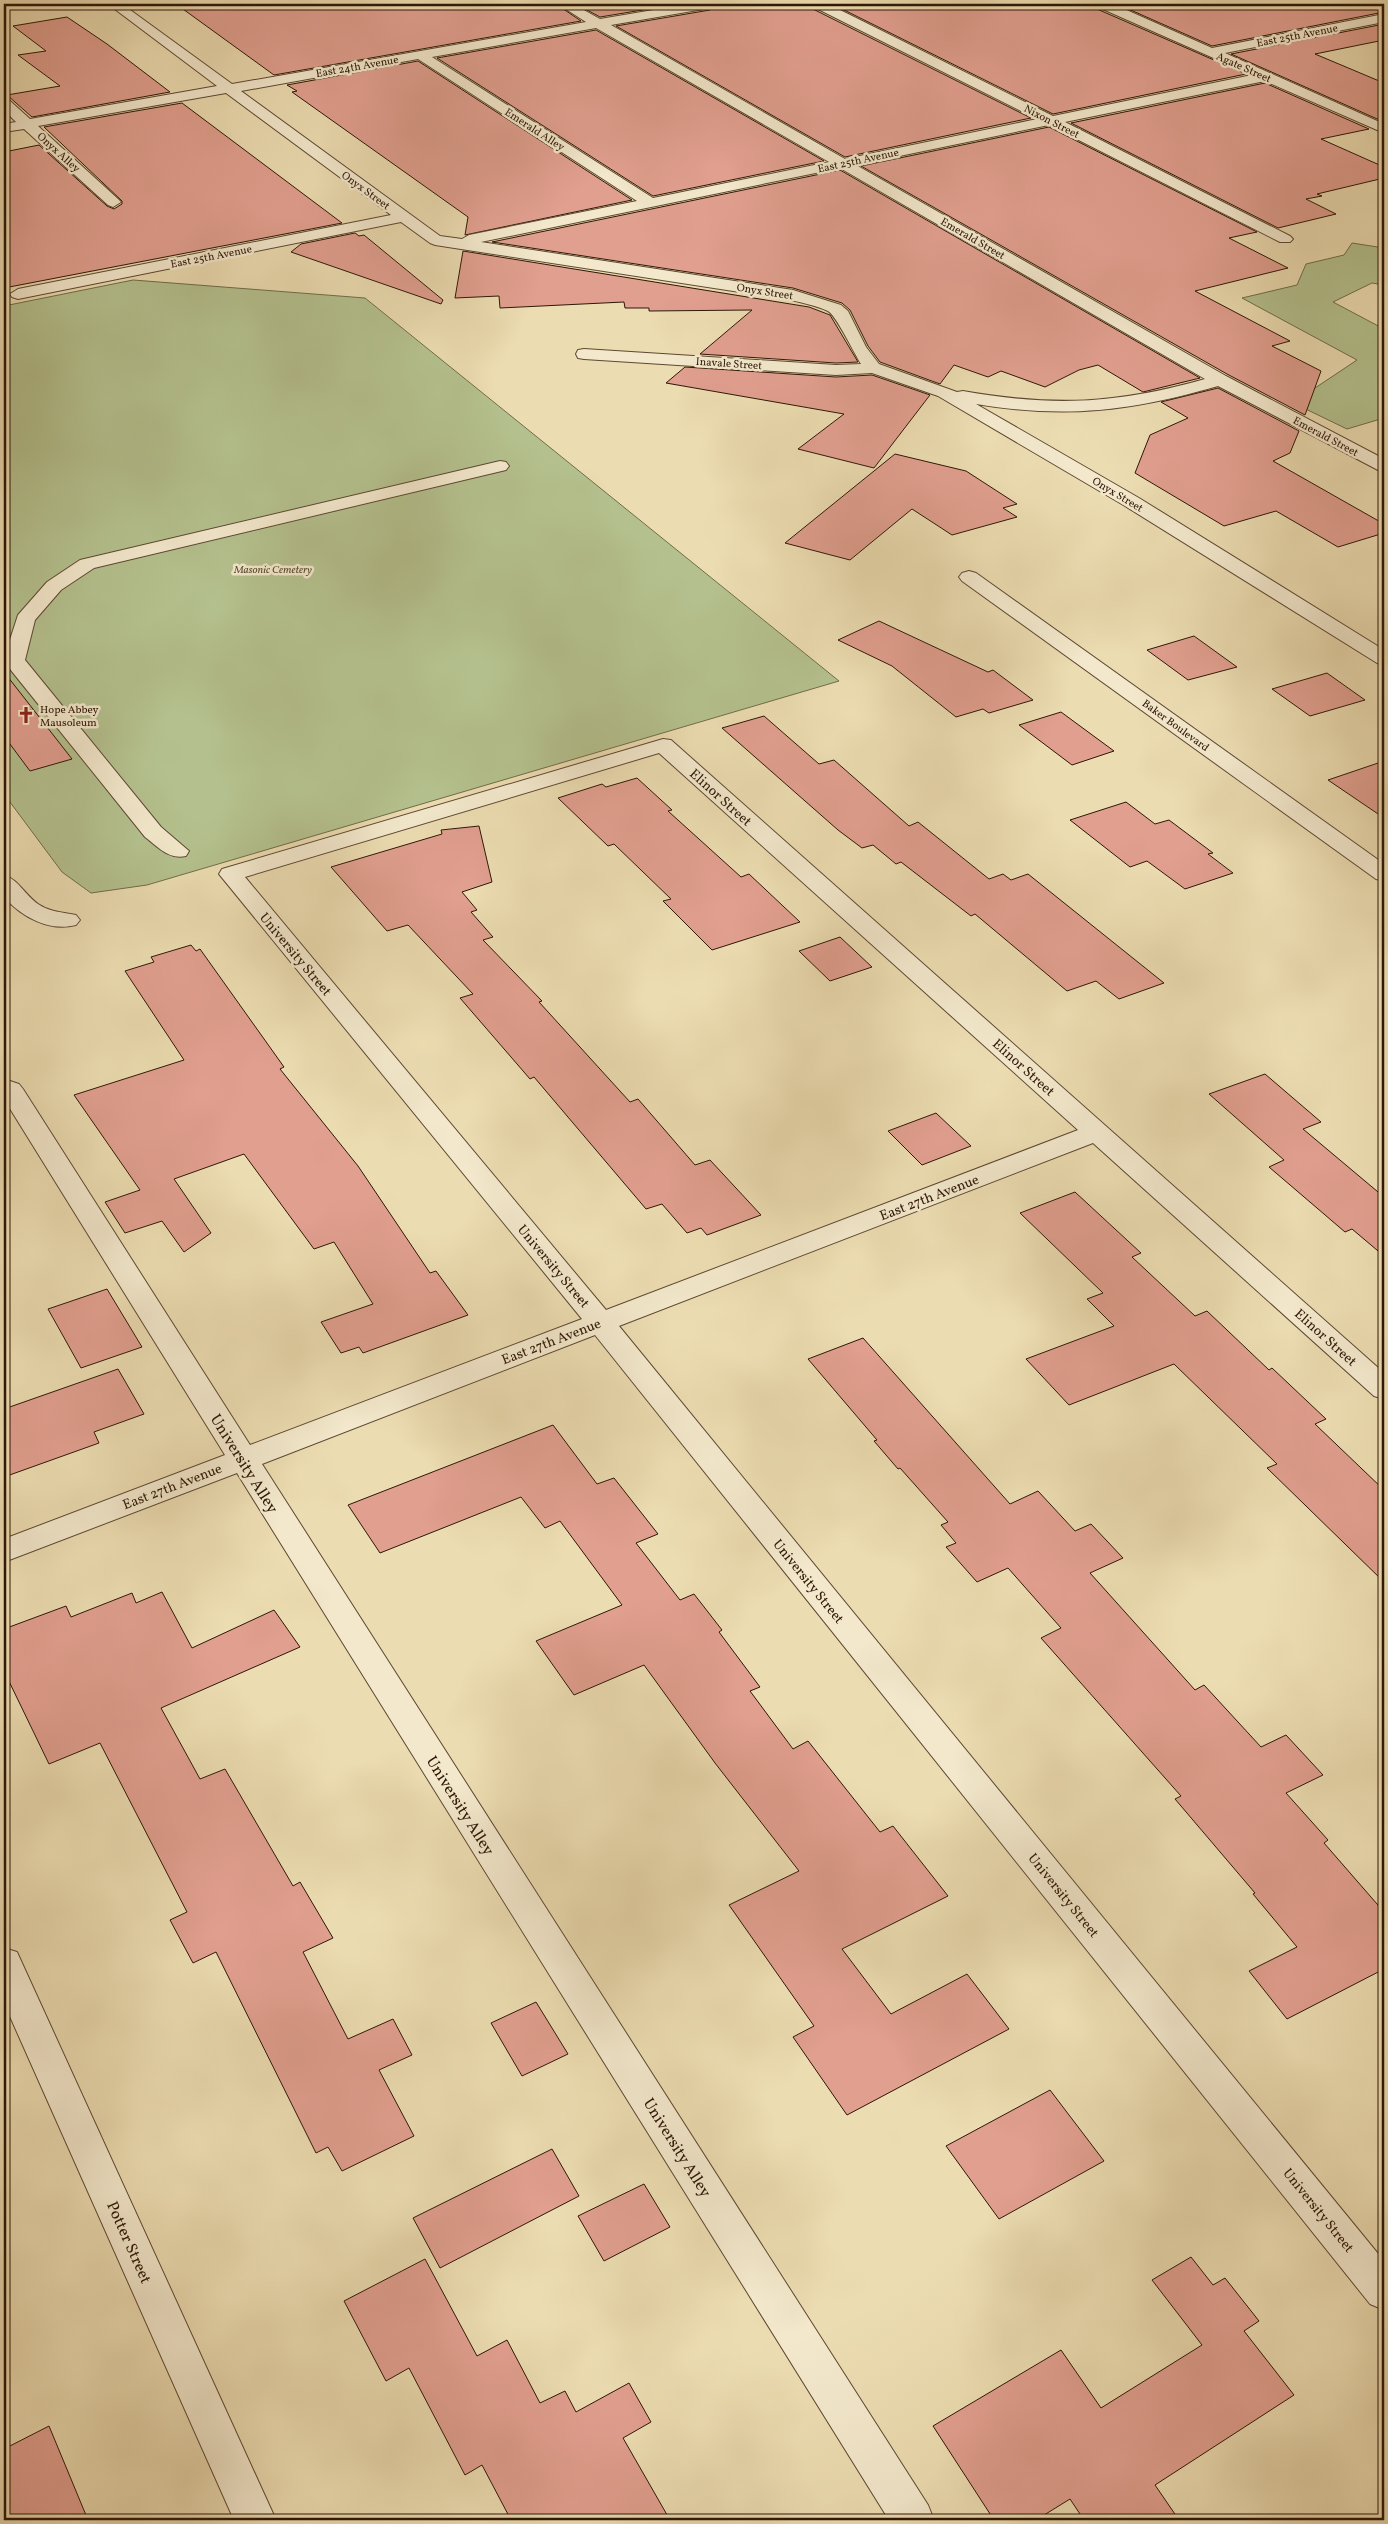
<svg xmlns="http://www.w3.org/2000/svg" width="1388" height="2524" viewBox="0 0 1388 2524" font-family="Vollkorn,serif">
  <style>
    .green { fill: #b4c18e; stroke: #706c4a }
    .building { fill: #e19f8f; stroke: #2d1706 }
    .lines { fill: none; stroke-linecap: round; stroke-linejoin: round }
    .minor-casing { stroke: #5d4831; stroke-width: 2 }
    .minor { fill: #f3e8cc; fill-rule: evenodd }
    .labels { text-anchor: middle; stroke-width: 5; stroke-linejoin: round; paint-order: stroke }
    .far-street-label { font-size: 11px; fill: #2d1706; stroke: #f3e8cc }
    .far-park-label { font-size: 11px; font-style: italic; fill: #564a2f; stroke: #f3e8cc }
    .far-poi-label { font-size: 11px; fill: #2d1706; stroke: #f3e8cc; text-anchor: start }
    .street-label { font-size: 14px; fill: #2d1706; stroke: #f3e8cc }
    .near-street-label { font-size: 16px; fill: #2d1706; stroke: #f3e8cc }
  </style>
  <rect width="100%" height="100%" fill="#ecdcb1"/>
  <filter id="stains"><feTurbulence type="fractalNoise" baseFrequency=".004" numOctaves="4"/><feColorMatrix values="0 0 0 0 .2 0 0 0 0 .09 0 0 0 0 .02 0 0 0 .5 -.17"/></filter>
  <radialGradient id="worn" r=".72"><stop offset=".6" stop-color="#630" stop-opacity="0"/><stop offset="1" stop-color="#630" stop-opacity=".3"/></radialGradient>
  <g class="green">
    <path d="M1352 243 1384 248V285L1372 283 1333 302 1384 329V418L1347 429 1287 400 1303 396 1357 360 1242 298 1297 285 1306 264 1344 255Z"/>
    <path d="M133 280 365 298 839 681 147 885 91 893 62 872 4 794V306Z"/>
  </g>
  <g class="building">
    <path d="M176 4H556L581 21 274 75Z"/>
    <path d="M576 4H679L600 17Z"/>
    <path d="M718 4H811L813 9 1031 118 845 157 616 26 710 10Z"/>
    <path d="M832 4H1095L1097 9 1246 74 1053 114Z"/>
    <path d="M1117 4H1384V12L1212 46Z"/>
    <path d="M67 17 107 44 170 92 32 117 7 95 60 86 18 55 46 51 13 26Z"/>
    <path d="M1384 24V40L1315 54 1384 83V122L1231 54Z"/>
    <path d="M596 30 824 161 653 196 437 58Z"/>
    <path d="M418 61 632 200 465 235 468 217 292 92 297 91 287 85Z"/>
    <path d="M1265 83 1369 129 1321 139 1384 167V178L1317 194 1322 196 1306 199 1336 214 1278 228 1071 123Z"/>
    <path d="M182 103 342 223 4 288V152L39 145 107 206 114 209 122 204V201L44 127Z"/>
    <path d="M1049 127 1257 232 1229 238 1288 268 1195 291 1290 341 1272 346 1321 371 1305 415 1227 374 861 166Z"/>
    <path d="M840 170 1200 378 1143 392 1098 365 1079 370 1045 387 1001 371 988 377 954 365 940 384 880 362 868 346 850 310 842 303 793 288 492 242Z"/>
    <path d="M355 233 359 236 364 235 443 300 441 304 291 252 301 244Z"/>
    <path d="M463 251 809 307 830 315 858 362 836 363 700 354 752 310 649 311V308H625L624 302 500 308 499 296 455 298Z"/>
    <path d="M685 367 836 377 872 375 930 395 874 468 798 449 844 414 666 383Z"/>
    <path d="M1218 388 1299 431 1290 453 1273 461 1384 524V533L1338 547 1276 511 1224 526 1135 473 1150 435 1188 418 1161 402Z"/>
    <path d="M895 454 966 471 1017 504 1003 508 1017 517 952 535 912 509 850 560 785 543Z"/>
    <path d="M879 621 988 672 993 670 1033 700 989 713 983 709 956 717 892 666 838 640Z"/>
    <path d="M1194 636 1237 667 1188 680 1147 650Z"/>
    <path d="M4 672 72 759 30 771 4 736Z"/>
    <path d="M1327 673 1365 700 1310 716 1272 689Z"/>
    <path d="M1061 712 1114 751 1072 765 1019 725Z"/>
    <path d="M764 716 819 764 834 760 909 826 918 822 989 879 1003 874 1011 880 1028 874 1164 983 1119 999 1096 981 1067 991 975 914 971 916 901 862 896 864 873 845 862 848 838 830 722 728Z"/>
    <path d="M1384 761V818L1328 780Z"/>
    <path d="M637 778 672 810 668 811 741 877 749 874 800 922 712 950 663 901 671 899 614 844 608 846 558 798 602 784 606 787Z"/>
    <path d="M1126 802 1155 824 1169 820 1213 853 1208 854 1233 873 1185 889 1147 861 1130 867 1070 820Z"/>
    <path d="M479 826 492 882 462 892 477 910 471 912 493 937 483 940 542 1001 539 1002 630 1102 638 1099 695 1165 710 1160 761 1215 707 1235 701 1228 687 1233 662 1204 646 1209 534 1077 530 1079 460 998 473 994 408 925 387 931 331 867 442 834 441 830Z"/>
    <path d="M840 937 872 967 830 981 799 951Z"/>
    <path d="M191 945 196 951 200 949 284 1067 280 1069 358 1166 430 1273 436 1271 468 1315 363 1353 359 1347 341 1353 321 1322 373 1304 334 1242 314 1249 244 1154 174 1179 211 1233 184 1252 162 1221 125 1233 105 1202 140 1190 74 1095 184 1060 125 971 154 962 151 957Z"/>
    <path d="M1265 1074 1321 1122 1303 1129 1384 1197V1256L1352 1229 1345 1232 1269 1167 1284 1160 1209 1094Z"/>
    <path d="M936 1113 971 1146 922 1165 888 1131Z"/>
    <path d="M1075 1192 1141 1253 1132 1257 1195 1316 1207 1311 1269 1370 1272 1368 1326 1419 1315 1424 1384 1490V1582L1267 1468 1277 1464 1174 1364 1069 1405 1026 1359 1114 1326 1087 1299 1103 1293 1020 1213Z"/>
    <path d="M107 1289 142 1347 81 1368 48 1309Z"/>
    <path d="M863 1338 1010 1504 1038 1491 1075 1531 1091 1524 1123 1558 1090 1573 1195 1690 1204 1685 1261 1747 1286 1735 1323 1775 1286 1793 1328 1840 1324 1843 1384 1912V1969L1287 2019 1249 1971 1297 1947 1253 1894 1255 1893 1175 1799 1181 1796 1041 1638 1061 1628 1008 1568 977 1582 946 1547 956 1543 941 1525 948 1522 900 1468 898 1469 874 1441 877 1440 808 1359Z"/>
    <path d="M118 1369 144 1414 94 1432 99 1443 4 1477V1409Z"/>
    <path d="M553 1425 597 1484 614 1478 658 1534 636 1543 680 1600 694 1594 722 1630 719 1632 760 1687 750 1691 793 1749 808 1741 880 1832 893 1826 948 1896 842 1949 891 2014 967 1974 1009 2029 847 2115 793 2037 814 2026 729 1905 799 1871 715 1763 644 1665 574 1695 536 1641 622 1605 560 1521 545 1528 521 1497 380 1553 348 1505Z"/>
    <path d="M162 1592 192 1648 274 1610 300 1647 161 1708 200 1779 225 1769 293 1886 300 1882 333 1938 303 1952 348 2039 393 2019 412 2055 379 2070 414 2136 342 2171 328 2147 316 2153 216 1952 193 1963 170 1920 187 1912 100 1743 49 1764 4 1671V1629L66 1606 71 1617 132 1593 136 1603Z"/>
    <path d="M536 2002 568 2054 522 2076 491 2023Z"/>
    <path d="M1050 2090 1104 2161 999 2219 946 2146Z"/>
    <path d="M552 2149 579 2196 440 2268 413 2218Z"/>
    <path d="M644 2184 670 2227 604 2261 578 2216Z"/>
    <path d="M1191 2257 1213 2285 1225 2278 1259 2321 1244 2331 1294 2395 1155 2485 1179 2520H1084L1070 2499 1036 2520H994L933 2426 1061 2350 1101 2408 1202 2345 1152 2280Z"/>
    <path d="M425 2259 477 2356 507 2340 540 2403 565 2391 576 2412 629 2383 651 2422 623 2438 670 2520H511L482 2465 465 2475 409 2368 386 2381 344 2301Z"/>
    <path d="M49 2426 88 2520H4V2449Z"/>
  </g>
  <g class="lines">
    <g class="minor-casing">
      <g id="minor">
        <path d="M108 4H122L232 84 586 22 558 4H573L600 19 689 4H716L710 8 611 25 845 159 1037 119 814 7 813 4H828L1053 116 1252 75 1098 7 1097 4H1113L1212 48 1384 14V22L1225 53 1384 124V133L1265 81 1065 122 1290 236 1293 239 1290 242H1280L1049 125 856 165 1226 376 1384 459V471L1378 470 1218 386C1132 411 1065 419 976 404L1139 498 1384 650V665L1377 663 1125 506 938 396 872 373 836 375 584 359 578 358 576 354 578 350 584 349 836 365 861 364C854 353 836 315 828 311 817 306 803 303 791 300L435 245 430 243 401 222 18 299 12 297 10 294 18 289 391 215 226 93 38 126 118 199 121 202 113 207 108 205 24 129 4 132V124L16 122 4 110V99L9 100 30 119 217 86ZM596 28 829 162 653 198 432 57ZM418 59 637 201 469 235 462 239 440 236 241 91ZM840 168 1205 379C1116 404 1054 407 963 391L957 392 879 364 866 347 848 311 841 305 793 290 481 242Z"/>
        <path d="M500 461 506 462 509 466 506 470 94 568 61 590 35 620 25 660 161 827 189 851 186 856C169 860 158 847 145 837L10 669 4 670V658L18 615 47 582 80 560Z"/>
        <path d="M969 571 976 573 1384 864V881L1376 879 962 581 959 577 962 573Z"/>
        <path d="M663 739 671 740 1384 1373V1399L1374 1396 1093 1143 619 1326 1384 2261V2310L1370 2304 595 1335 262 1464 928 2505 934 2520H889L237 1473 4 1562V1539L225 1455 4 1099V1083L10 1081 19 1084 23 1089 250 1445 582 1319 219 874 222 869ZM659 753 1078 1130 606 1310 245 877Z"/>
        <path d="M4 875C18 879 25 895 38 904 50 912 62 912 76 915L80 920 76 925C49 932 22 917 4 897Z"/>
        <path d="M4 1948 17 1952 22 1963 276 2520H234L4 2003Z"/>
      </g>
    </g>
    <use href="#minor" class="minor"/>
  </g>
  <defs>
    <g id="church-bare" transform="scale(1.35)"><path d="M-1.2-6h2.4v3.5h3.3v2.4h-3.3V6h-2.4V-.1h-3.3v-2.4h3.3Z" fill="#8f2418" stroke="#f3e8cc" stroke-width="2.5" paint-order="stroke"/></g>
  </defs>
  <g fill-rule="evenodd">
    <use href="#church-bare" x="26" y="715"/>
  </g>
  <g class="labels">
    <g class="far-street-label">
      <text transform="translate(1297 35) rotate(-11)" y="4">East 25th Avenue</text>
      <text transform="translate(357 66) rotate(-10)" y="4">East 24th Avenue</text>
      <text transform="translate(1244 67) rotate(24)" y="4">Agate Street</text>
      <text transform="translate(1052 121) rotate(27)" y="4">Nixon Street</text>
      <text transform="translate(535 129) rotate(33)" y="4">Emerald Alley</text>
      <text transform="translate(59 152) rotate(42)" y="4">Onyx Alley</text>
      <text transform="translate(858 160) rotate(-12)" y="4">East 25th Avenue</text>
      <text transform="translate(366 190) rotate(36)" y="4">Onyx Street</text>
      <text transform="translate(973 238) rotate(30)" y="4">Emerald Street</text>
      <text transform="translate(211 256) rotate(-11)" y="4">East 25th Avenue</text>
      <text transform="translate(765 291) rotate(9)" y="4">Onyx Street</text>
      <text transform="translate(729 363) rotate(4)" y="4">Inavale Street</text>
      <text transform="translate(1326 436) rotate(28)" y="4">Emerald Street</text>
      <text transform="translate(1118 494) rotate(31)" y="4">Onyx Street</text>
      <text transform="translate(1176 725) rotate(36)" y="4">Baker Boulevard</text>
    </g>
    <g class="far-park-label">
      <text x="273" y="573">Masonic Cemetery</text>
    </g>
    <g class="far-poi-label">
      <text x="40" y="713">Hope Abbey<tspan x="40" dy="13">Mausoleum</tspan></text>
    </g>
    <g class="street-label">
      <text transform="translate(721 797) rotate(42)" y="5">Elinor Street</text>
      <text transform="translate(296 954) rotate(50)" y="5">University Street</text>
      <text transform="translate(1024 1067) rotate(42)" y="5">Elinor Street</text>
      <text transform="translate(929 1197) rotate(-21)" y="5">East 27th Avenue</text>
      <text transform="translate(554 1266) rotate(50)" y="5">University Street</text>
      <text transform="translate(1326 1337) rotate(42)" y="5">Elinor Street</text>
      <text transform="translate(551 1341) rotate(-21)" y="5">East 27th Avenue</text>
      <text transform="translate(172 1486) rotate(-21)" y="5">East 27th Avenue</text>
      <text transform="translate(809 1581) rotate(51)" y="5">University Street</text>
      <text transform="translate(1064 1895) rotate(51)" y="5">University Street</text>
      <text transform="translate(1319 2210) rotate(51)" y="5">University Street</text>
    </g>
    <g class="near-street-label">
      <text transform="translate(245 1463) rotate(58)" y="6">University Alley</text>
      <text transform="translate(461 1805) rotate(58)" y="6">University Alley</text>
      <text transform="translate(678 2147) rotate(58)" y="6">University Alley</text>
      <text transform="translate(130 2242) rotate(66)" y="6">Potter Street</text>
    </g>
  </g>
  <rect width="1388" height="2524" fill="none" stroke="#ecdcb1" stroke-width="20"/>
  <rect x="5" y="5" width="1378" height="2514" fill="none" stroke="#2d1706" stroke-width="2.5"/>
  <rect x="10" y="10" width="1368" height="2504" fill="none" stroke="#2d1706"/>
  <rect width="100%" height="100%" filter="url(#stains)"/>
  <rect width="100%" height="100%" fill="url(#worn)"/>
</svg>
